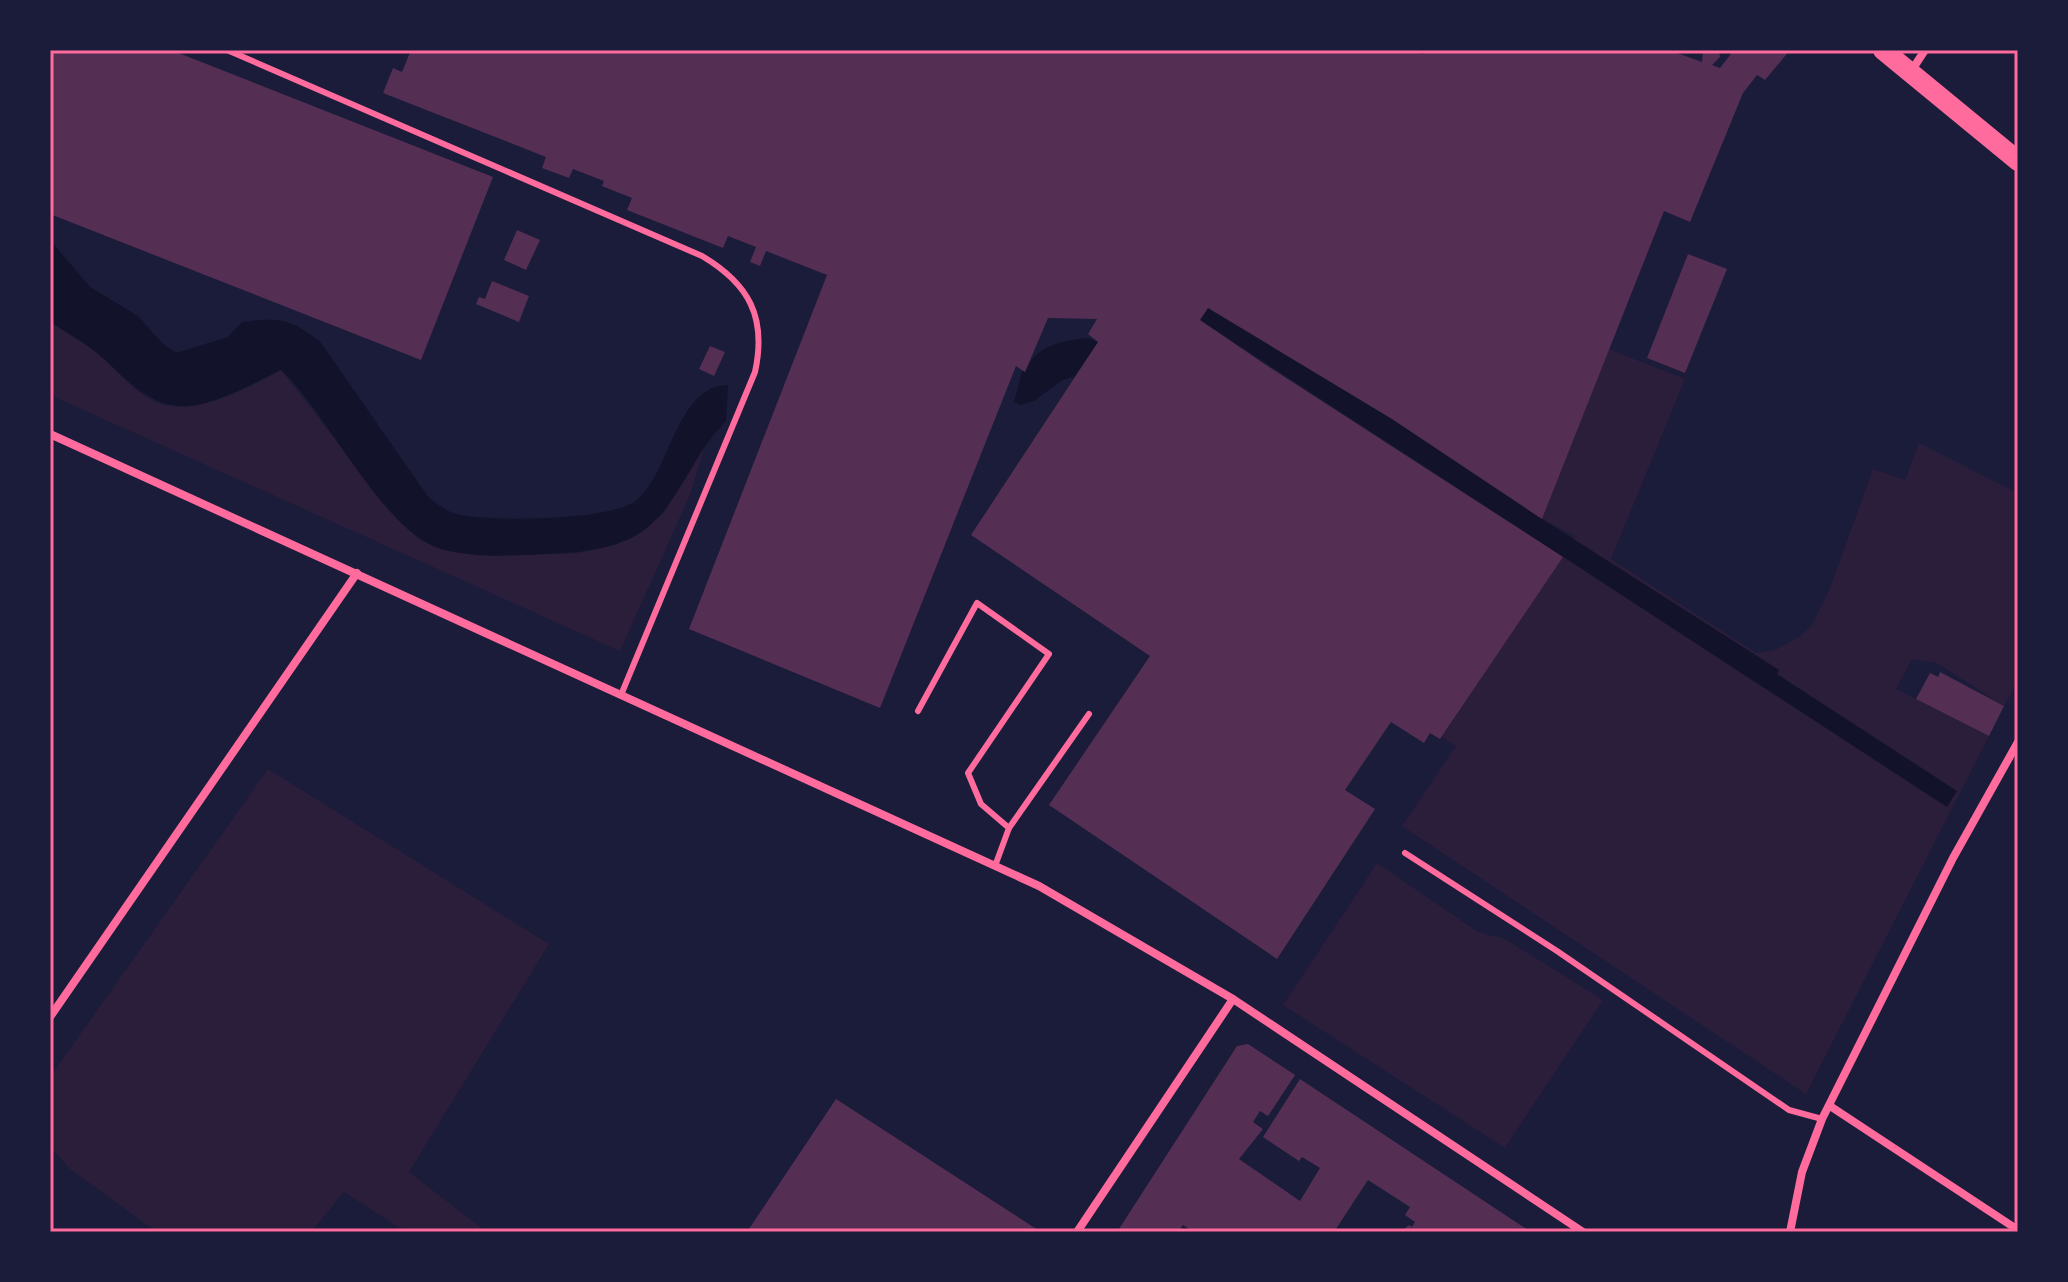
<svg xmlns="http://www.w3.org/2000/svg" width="2068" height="1282" viewBox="0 0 2068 1282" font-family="Barlow,sans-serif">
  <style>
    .green { fill: #2a1e3b }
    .water { fill: #12122b }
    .building { fill: #542f53 }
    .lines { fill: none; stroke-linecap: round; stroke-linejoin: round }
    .service { stroke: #ff6b9d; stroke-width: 6 }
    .minor { stroke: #ff6b9d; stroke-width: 8 }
    .primary { stroke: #ff6b9d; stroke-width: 20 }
    .neatline { fill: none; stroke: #ff6b9d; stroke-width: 3 }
  </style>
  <rect width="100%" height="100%" fill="#1b1b3a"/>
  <g class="green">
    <path d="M50 322C65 332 82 341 96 352 119 371 140 402 171 406 204 411 252 386 281 370L396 517 419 539 441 549 474 554 523 555 580 553 631 538 663 514 707 439 690 495 620 651 50 395Z"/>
    <path d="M1609 349 1685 379 1611 559 1756 653 1775 650 1799 637 1812 625 1830 588 1873 469 1905 480 1919 443 2018 493V680L2004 706 1937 663 1912 659 1896 689 1989 736 1806 1094 1402 826 1456 746 1442 737 1575 536 1542 519Z"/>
    <path d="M268 769 549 944 409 1172 487 1232H406L344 1192 311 1232H157L70 1169 50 1146V1077Z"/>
    <path d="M1377 863 1478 932 1505 939 1603 1000 1505 1148 1283 1005Z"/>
  </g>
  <g class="water">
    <path d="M50 240 90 287 138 316 162 343 176 353 228 337 242 322C280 317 292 319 321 343L429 498C437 504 446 511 456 514 488 522 613 521 637 500 670 473 676 386 728 385L726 421C694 452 682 498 648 527 621 550 577 553 544 554 511 556 473 558 441 549 383 532 327 412 281 370 258 381 214 405 189 406 148 409 125 376 96 352 82 341 65 332 50 321Z"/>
    <path d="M1208 308 1392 419 1542 519 1779 670 1777 674 1957 791 1947 807 1200 320Z"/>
    <path d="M1087 338 1098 342 1075 376 1061 381 1034 401 1020 405 1014 402 1022 371H1026C1036 345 1061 341 1087 338Z"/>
  </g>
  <g class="building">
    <path d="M50 50H171L493 177 421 360 50 214Z"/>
    <path d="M411 50H1411L1423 54 1425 50H1669L1702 62 1703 50H1719L1720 57 1712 65 1720 68 1734 50H1790L1765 80 1757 75 1743 93 1690 222 1664 211 1542 519 1392 419 1208 308 1200 320 1263 363 1563 557 1440 739 1430 733 1424 743 1391 722 1345 790 1375 809 1277 959 1049 805 1150 656 971 535 1098 342 1088 334 1097 319 1048 318 1025 372 1016 366 880 708 689 629 827 275 766 251 760 266 750 262 756 247 728 236 723 248 627 210 632 198 602 186 604 181 573 169 569 178 542 168 546 157 383 93 393 68 402 72Z"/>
    <path d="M517 230 540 240 526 270 504 260Z"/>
    <path d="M1688 254 1727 269 1685 373 1647 358Z"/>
    <path d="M492 281 529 296 519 322 476 304 479 297 485 299Z"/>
    <path d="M710 346 725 352 714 376 699 369Z"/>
    <path d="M1940 672 2004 706 1989 736 1916 699 1930 673 1938 677Z"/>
    <path d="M1248 1044 1295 1075 1268 1116 1260 1111 1253 1122 1263 1129 1239 1159 1300 1201 1320 1168 1302 1157 1299 1161 1263 1137 1300 1079 1531 1232H1400L1409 1225 1412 1227 1415 1222 1405 1215 1410 1207 1368 1180 1334 1232H1194L1183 1225 1178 1232H1117L1237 1046Z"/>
    <path d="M836 1099 1041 1232H747Z"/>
  </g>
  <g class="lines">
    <g class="service">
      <path d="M227 50 702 256C749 284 767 317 755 372L621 695"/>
      <path d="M918 711 977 603 1049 654 968 773 981 804 1009 828 995 866"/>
      <path d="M1009 828 1089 714"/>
      <path d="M1405 853 1557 951 1789 1110 1822 1119"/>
    </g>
    <g class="minor">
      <path d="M1910 73 1925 50"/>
      <path d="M50 434 1039 886 1233 999 1583 1232"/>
      <path d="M50 1017 357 573"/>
      <path d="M1830 1106 2018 1230"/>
      <path d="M1077 1232 1233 999"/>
      <path d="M1790 1232 1802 1172 1822 1119 1953 858 2018 742"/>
    </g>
    <path class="primary" d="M1883 50 2018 161"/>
  </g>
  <rect width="2068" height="1282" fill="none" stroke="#1b1b3a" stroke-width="104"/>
  <rect x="52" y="52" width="1964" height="1178" class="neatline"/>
</svg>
